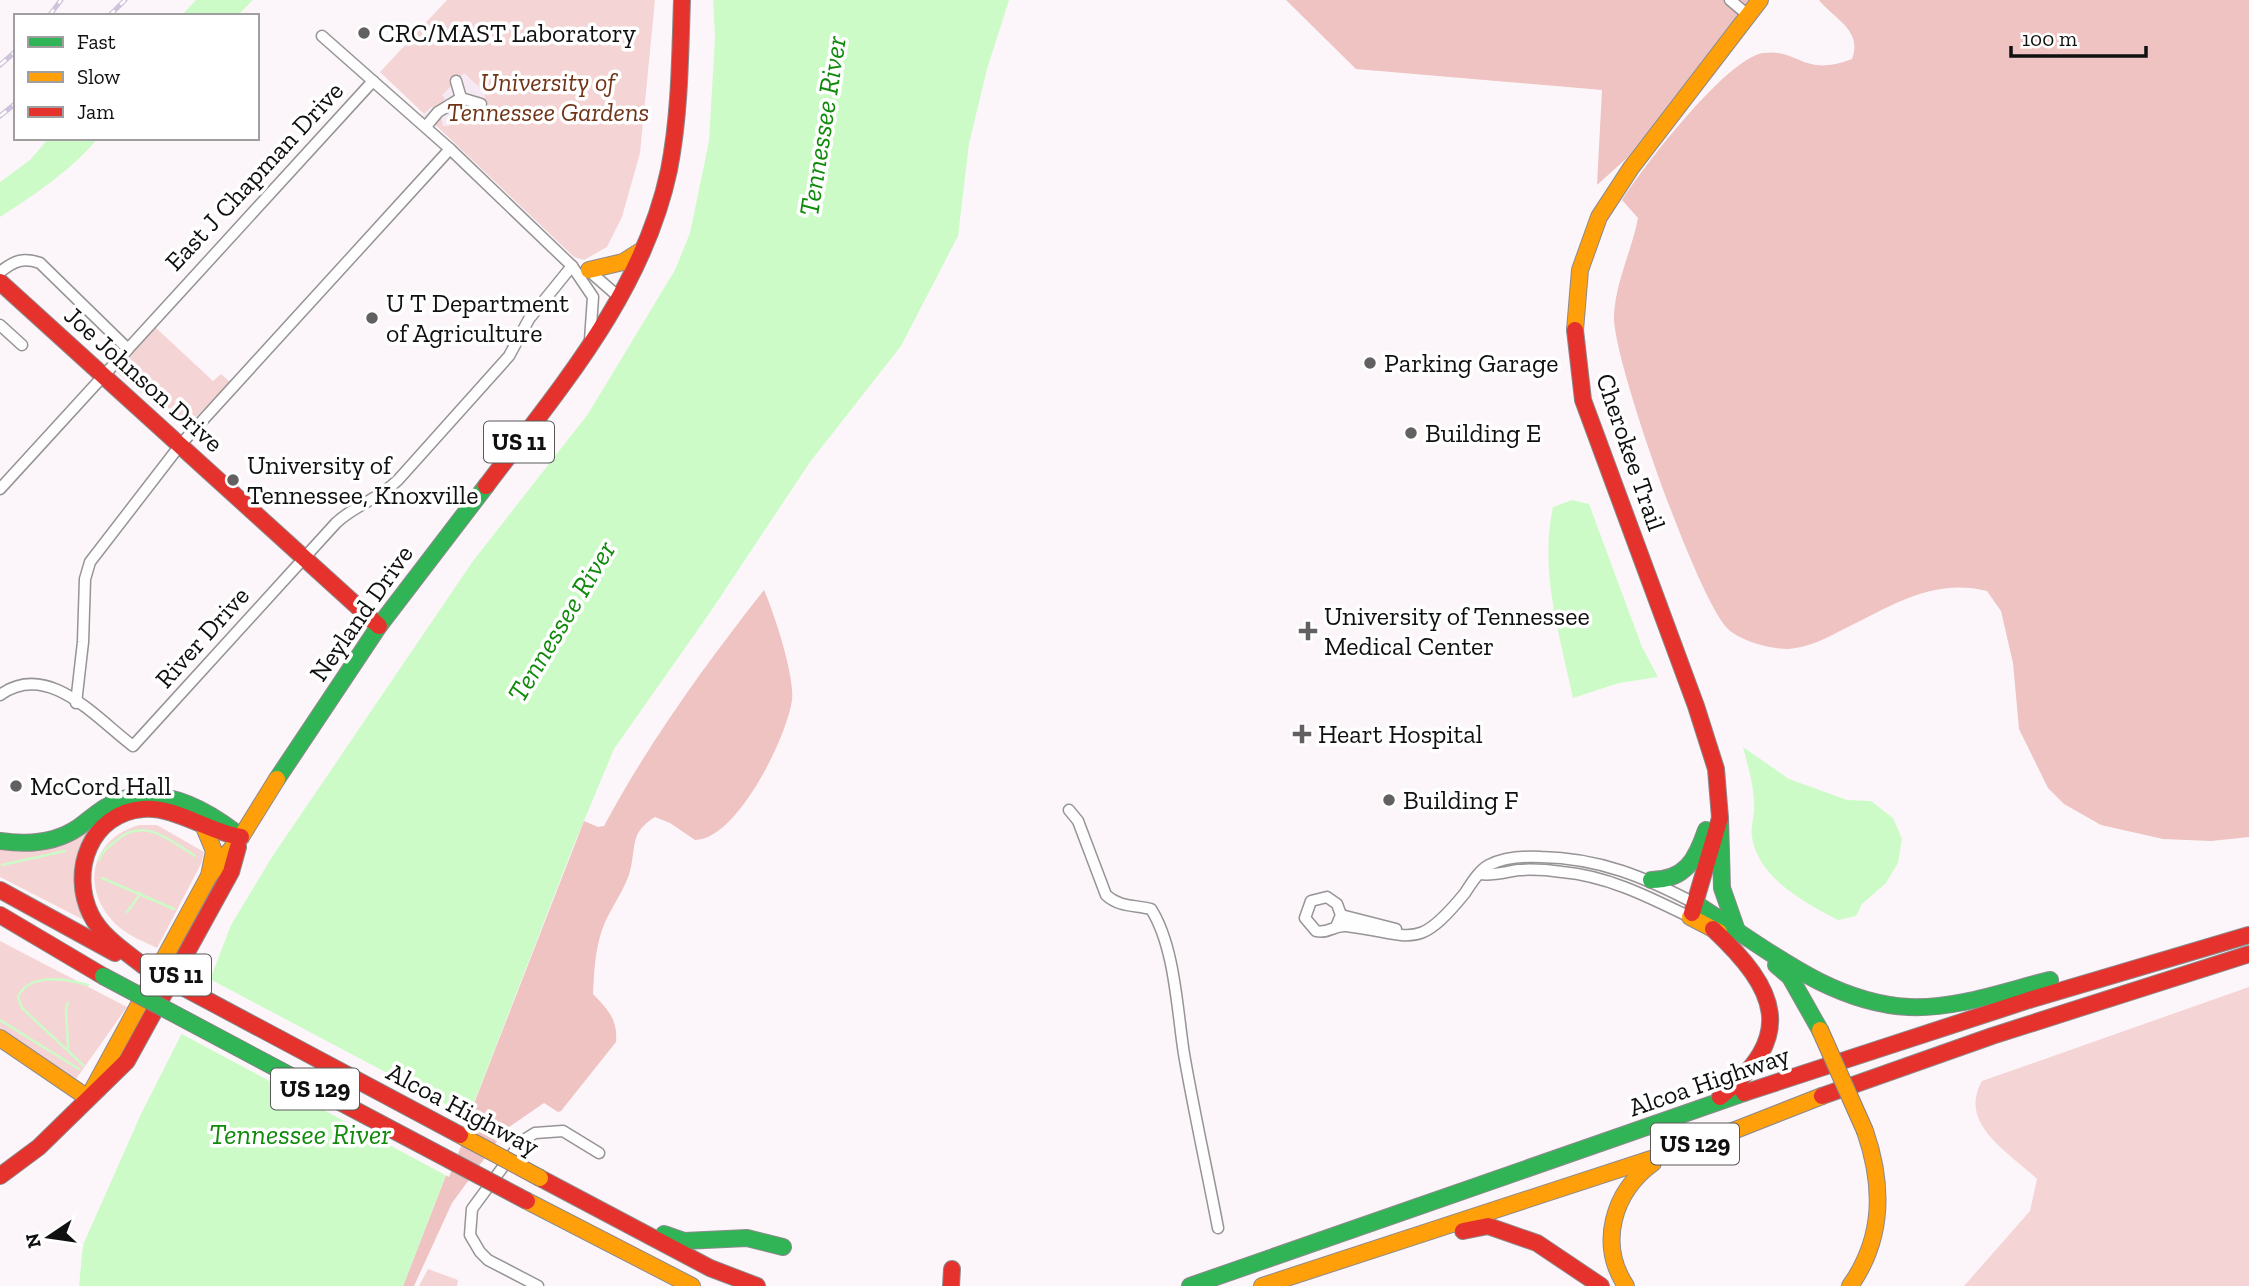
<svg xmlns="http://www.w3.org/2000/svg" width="2249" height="1286" viewBox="0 0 2249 1286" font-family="'Zilla Slab',serif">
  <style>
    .green { fill: #f5d4d5 }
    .forest { fill: #eec3c2 }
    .plaza { fill: #f6e9f3 }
    .water { fill: #cdfbc7 }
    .pier { fill: #fcf6fa }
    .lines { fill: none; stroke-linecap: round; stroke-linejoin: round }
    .stream { stroke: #cdfbc7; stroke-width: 2.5 }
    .street-casing { stroke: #969495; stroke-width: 13 }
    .fast-casing { stroke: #8d8a8c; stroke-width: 18 }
    .slow-casing { stroke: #8d8a8c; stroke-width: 18 }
    .jam-casing { stroke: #8d8a8c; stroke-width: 18 }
    .street { stroke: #fffefe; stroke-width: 10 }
    .fast { stroke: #30b455; stroke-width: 16 }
    .slow { stroke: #ff9f0a; stroke-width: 16 }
    .jam { stroke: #e5322d; stroke-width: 16 }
    .rail-casing { stroke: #cfc3db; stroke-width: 5 }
    .rail { stroke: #fff; stroke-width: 2.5; stroke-dasharray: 8; stroke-linecap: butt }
    .fast-bridge-casing { stroke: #848183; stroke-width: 18; stroke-linecap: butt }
    .slow-bridge-casing { stroke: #848183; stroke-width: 18; stroke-linecap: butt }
    .jam-bridge-casing { stroke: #848183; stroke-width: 18; stroke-linecap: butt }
    .fast-bridge { stroke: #30b455; stroke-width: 16 }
    .slow-bridge { stroke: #ff9f0a; stroke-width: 16 }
    .jam-bridge { stroke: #e5322d; stroke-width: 16 }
    .poi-dot { fill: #636062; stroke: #fff; stroke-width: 2.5 }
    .labels { text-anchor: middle; stroke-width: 7; stroke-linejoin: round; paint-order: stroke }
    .shield { fill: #fff; stroke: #585858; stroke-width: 2 }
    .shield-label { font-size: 24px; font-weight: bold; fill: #101010 }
    .poi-label { font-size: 26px; fill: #101010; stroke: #fff; text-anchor: start }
    .park-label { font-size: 26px; font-style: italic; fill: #713417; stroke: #fff }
    .street-label { font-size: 26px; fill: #101010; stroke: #fff }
    .water-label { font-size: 28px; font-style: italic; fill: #108a0b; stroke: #fff }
  </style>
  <rect width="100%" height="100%" fill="#fcf6fa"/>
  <g class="green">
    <path d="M447 0H655L640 153 622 217 607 247 584 260 574 257 380 72Z"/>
    <path d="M156 328 213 381 221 374 230 382 185 428 116 372 151 329Z"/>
    <path d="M148 804 86 839 82 919 0 877V846Z"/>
    <path d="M139 825H157L204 852 201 864 157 948C145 942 129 936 119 927 80 892 88 840 139 825Z"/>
    <path d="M0 941 127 1007 76 1079 0 1030Z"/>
    <path d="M2249 987V1286H1964L2030 1211 2037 1179C2010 1153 1957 1124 1982 1081Z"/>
    <path d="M428 1269 458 1280 457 1286H419Z"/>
  </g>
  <g class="forest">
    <path d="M1286 0H1749L1627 158 1597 185 1602 90 1356 69Z"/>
    <path d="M1819 0H2249V837L2211 841 2163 839 2101 825 2064 804 2048 788 2019 729 2013 663 2001 611 1987 591C1930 577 1887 609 1838 632 1823 640 1805 648 1788 649 1770 649 1741 641 1728 629 1698 601 1612 358 1614 316 1615 283 1632 250 1638 218L1622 200C1643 167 1726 59 1763 53 1799 48 1803 78 1852 59 1863 30 1834 19 1819 0Z"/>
    <path d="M764 590C774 613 795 676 792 700 787 737 737 840 695 840L670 823 655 817C631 832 636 843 631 867 627 888 609 909 602 930 595 950 594 974 593 994 608 1010 618 1019 616 1042L561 1111 558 1112 544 1103 506 1129 452 1203 414 1286H403L584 821 598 827 604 826C649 742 705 665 764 590Z"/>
  </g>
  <path class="plaza" d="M464 73 485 92 482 124 471 121 463 109 460 112 464 116 451 120 449 126H443L441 116 431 125 419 113 423 115 431 107 438 108 445 99 442 95Z"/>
  <g class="water">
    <path d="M196 0H253L237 16H181Z"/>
    <path d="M713 0H1009L987 69 969 144 958 236 901 346 810 462 711 611 614 749 573 847 403 1286H79L83 1245 141 1114 213 972 231 925 272 857 473 561 588 414 675 270 690 233 709 141 715 37Z"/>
    <path d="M49 138H98C74 168 33 196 0 217V182L30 160Z"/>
    <path d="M1572 500 1589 504 1642 647 1658 677 1619 683 1573 698C1560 636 1539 570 1553 507Z"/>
    <path d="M1743 747 1789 779 1847 800 1871 801 1893 818 1902 839 1898 863 1886 883 1862 904 1856 916 1838 920C1805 903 1758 878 1752 837 1750 827 1755 816 1754 805 1754 785 1748 767 1743 747Z"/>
  </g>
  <path class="pier" d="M206 977 472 1118 449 1177 178 1032Z"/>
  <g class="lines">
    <g class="stream">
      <path d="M99 860C102 851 109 847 117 840 144 817 170 840 195 856"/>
      <path d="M2 865 65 851"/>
      <path d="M102 878 174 909"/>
      <path d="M127 912 141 893"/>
      <path d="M68 1003 66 1008 68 1048"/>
      <path d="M0 1020 79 1069"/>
      <path d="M83 1065 22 1008 18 997C29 972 67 979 88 985"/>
    </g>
    <g class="street-casing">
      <g id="street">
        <path d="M1730 0 1749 16"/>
        <path d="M322 36 450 149 572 266 593 297 590 340"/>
        <path d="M456 81 461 98"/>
        <path d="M428 124 438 112 461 98 481 104"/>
        <path d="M588 270 620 298"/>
        <path d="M0 272C14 261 23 257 40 263L128 349"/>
        <path d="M0 325 22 345"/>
        <path d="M0 489 373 81"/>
        <path d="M0 695C48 660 96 718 133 746L336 523C355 505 379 499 398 480L509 356 529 319 572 266"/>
        <path d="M76 703 83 642 85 579 90 562 181 444 450 149"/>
        <path d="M1069 810 1078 821 1106 895C1119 907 1134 905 1151 909 1175 947 1177 1010 1184 1054 1194 1112 1207 1170 1218 1228"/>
        <path d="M1480 874C1493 876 1505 872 1518 870 1532 869 1548 870 1562 872 1608 876 1649 897 1690 917"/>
        <path d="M1341 915 1396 929"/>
        <path d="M1336 927 1341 915 1337 904 1327 897 1311 901 1305 918 1316 931C1328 934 1334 925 1346 926 1413 934 1416 953 1465 893 1471 884 1479 870 1489 865 1505 857 1523 856 1541 857 1599 858 1645 877 1696 904"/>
        <path d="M538 1286 488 1260 480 1252 470 1235 472 1209 522 1141 535 1133 563 1131 599 1153"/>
      </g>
    </g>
    <g class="fast-casing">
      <g id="fast">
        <path d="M277 779 379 626 486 486"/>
        <path d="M1720 818 1722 888 1736 928"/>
        <path d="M0 841C27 845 56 843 79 827 90 819 101 808 115 802 158 784 201 806 235 832"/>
        <path d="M1651 880C1685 880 1696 860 1706 830"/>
        <path d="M1696 904C1762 945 1828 1003 1909 1007 1957 1009 2005 991 2050 980"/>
        <path d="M1776 965 1790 977 1820 1030"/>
        <path d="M664 1234 684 1241 747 1238 783 1247"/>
        <path d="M1190 1286 1744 1093"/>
      </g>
    </g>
    <g class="slow-casing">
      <g id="slow">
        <path d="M589 270 623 262 642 250"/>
        <path d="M1575 330 1580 270 1599 217 1631 168 1760 0"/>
        <path d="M204 827 214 851 209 876"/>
        <path d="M1690 917 1719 932"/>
        <path d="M0 1038 88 1098"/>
        <path d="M88 1098 209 876 241 837 277 779"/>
        <path d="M527 1201 692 1286"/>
        <path d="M1262 1286 1715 1138 1822 1096"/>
        <path d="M1626 1286C1598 1244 1613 1192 1653 1163"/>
        <path d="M1850 1286C1884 1238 1884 1186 1865 1131"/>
      </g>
    </g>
    <g class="jam-casing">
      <g id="jam">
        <path d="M0 282 379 626"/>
        <path d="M1575 330 1583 400 1696 706 1716 769 1720 818 1692 913"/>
        <path d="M486 486C559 389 643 293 669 170 680 114 680 57 682 0"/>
        <path d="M0 890 115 953"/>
        <path d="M0 915 103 976"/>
        <path d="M1713 929C1778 990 1797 1036 1720 1097"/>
        <path d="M145 967C126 952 102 937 91 915 69 871 91 813 143 809 174 806 209 832 241 837"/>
        <path d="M1744 1093 2029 1000 2249 935"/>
        <path d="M1822 1096 1992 1036 2249 954"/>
        <path d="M0 1176 39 1147 127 1061 231 872 238 847"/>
        <path d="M540 1178 710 1268 757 1286"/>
        <path d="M1463 1231 1488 1226 1537 1243 1601 1286"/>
        <path d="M951 1286 952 1269"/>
      </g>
    </g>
    <use href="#street" class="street"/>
    <use href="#fast" class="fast"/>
    <use href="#slow" class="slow"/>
    <use href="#jam" class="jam"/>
    <g class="rail-casing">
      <g id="rail">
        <path d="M49 16 61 0"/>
        <path d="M109 16 125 0"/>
        <path d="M0 65 16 51"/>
        <path d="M0 116 16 103"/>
      </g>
    </g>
    <use href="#rail" class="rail"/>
    <g class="fast-bridge-casing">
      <path id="fast-bridge" d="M103 976 338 1101"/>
    </g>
    <g class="slow-bridge-casing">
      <g id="slow-bridge">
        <path d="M1820 1030 1865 1131"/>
        <path d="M460 1135 540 1178"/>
      </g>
    </g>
    <g class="jam-bridge-casing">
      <g id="jam-bridge">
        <path d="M145 967 460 1135"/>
        <path d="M338 1101 527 1201"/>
      </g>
    </g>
    <use href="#fast-bridge" class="fast-bridge"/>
    <use href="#slow-bridge" class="slow-bridge"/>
    <use href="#jam-bridge" class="jam-bridge"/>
  </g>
  <g class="poi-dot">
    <circle cx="364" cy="33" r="7"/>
    <circle cx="372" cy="318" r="7"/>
    <circle cx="1370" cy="363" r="7"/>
    <circle cx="1411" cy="433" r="7"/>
    <circle cx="233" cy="480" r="7"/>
    <path d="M1304.5 620.5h7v7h7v7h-7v7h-7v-7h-7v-7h7z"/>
    <path d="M1298.5 723.5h7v7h7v7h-7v7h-7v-7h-7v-7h7z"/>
    <circle cx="16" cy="786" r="7"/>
    <circle cx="1389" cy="800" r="7"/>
  </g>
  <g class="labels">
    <g class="shield">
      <rect x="484" y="421.5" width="70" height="41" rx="5"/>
      <rect x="141" y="954.5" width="70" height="41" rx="5"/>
      <rect x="271" y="1068.5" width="88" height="41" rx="5"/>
      <rect x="1651" y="1123.5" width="88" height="41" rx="5"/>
    </g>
    <g class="shield-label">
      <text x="519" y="450">US 11</text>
      <text x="176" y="983">US 11</text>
      <text x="315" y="1097">US 129</text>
      <text x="1695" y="1152">US 129</text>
    </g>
    <g class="poi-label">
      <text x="378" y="42">CRC/MAST Laboratory</text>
      <text x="386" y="312">U T Department<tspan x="386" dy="30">of Agriculture</tspan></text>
      <text x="1384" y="372">Parking Garage</text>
      <text x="1425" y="442">Building E</text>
      <text x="247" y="474">University of<tspan x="247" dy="30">Tennessee, Knoxville</tspan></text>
      <text x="1324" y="625">University of Tennessee<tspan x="1324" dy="30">Medical Center</tspan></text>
      <text x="1318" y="743">Heart Hospital</text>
      <text x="30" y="795">McCord Hall</text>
      <text x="1403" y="809">Building F</text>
    </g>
    <g class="park-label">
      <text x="548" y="91">University of<tspan x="548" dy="30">Tennessee Gardens</tspan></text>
    </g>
    <g class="street-label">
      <text transform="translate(254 176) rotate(-47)" y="9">East J Chapman Drive</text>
      <text transform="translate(144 379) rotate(42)" y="9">Joe Johnson Drive</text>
      <text transform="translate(1631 452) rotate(71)" y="9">Cherokee Trail</text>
      <text transform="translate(361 613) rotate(-55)" y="9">Neyland Drive</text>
      <text transform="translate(202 637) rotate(-48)" y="9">River Drive</text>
      <text transform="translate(1709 1081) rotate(-19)" y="9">Alcoa Highway</text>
      <text transform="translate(463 1109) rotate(28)" y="9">Alcoa Highway</text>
    </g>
    <g class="water-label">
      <text transform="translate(822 126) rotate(-81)" y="10">Tennessee River</text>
      <text transform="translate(561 621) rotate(-59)" y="10">Tennessee River</text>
      <text x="300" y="1144">Tennessee River</text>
    </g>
  </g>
  <rect x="14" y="14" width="245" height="126" fill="#ffffff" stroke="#9f9f9f" stroke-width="2"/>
  <rect x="28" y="37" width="35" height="10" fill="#30b455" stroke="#9f9f9f" stroke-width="2"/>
  <text x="77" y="49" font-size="21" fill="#101010">Fast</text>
  <rect x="28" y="72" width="35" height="10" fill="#ff9f0a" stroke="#9f9f9f" stroke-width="2"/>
  <text x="77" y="84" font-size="21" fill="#101010">Slow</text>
  <rect x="28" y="107" width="35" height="10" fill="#e5322d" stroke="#9f9f9f" stroke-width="2"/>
  <text x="77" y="119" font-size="21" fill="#101010">Jam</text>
  <g transform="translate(49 1237) rotate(257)" stroke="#ffffff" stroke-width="5" paint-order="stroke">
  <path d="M0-5L12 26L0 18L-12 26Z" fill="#101010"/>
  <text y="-10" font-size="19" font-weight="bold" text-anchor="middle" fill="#101010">N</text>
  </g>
  <path d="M2011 46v10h135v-10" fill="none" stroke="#101010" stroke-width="3.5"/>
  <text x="2022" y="46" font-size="21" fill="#101010" stroke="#ffffff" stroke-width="5" paint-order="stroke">100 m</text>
</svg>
